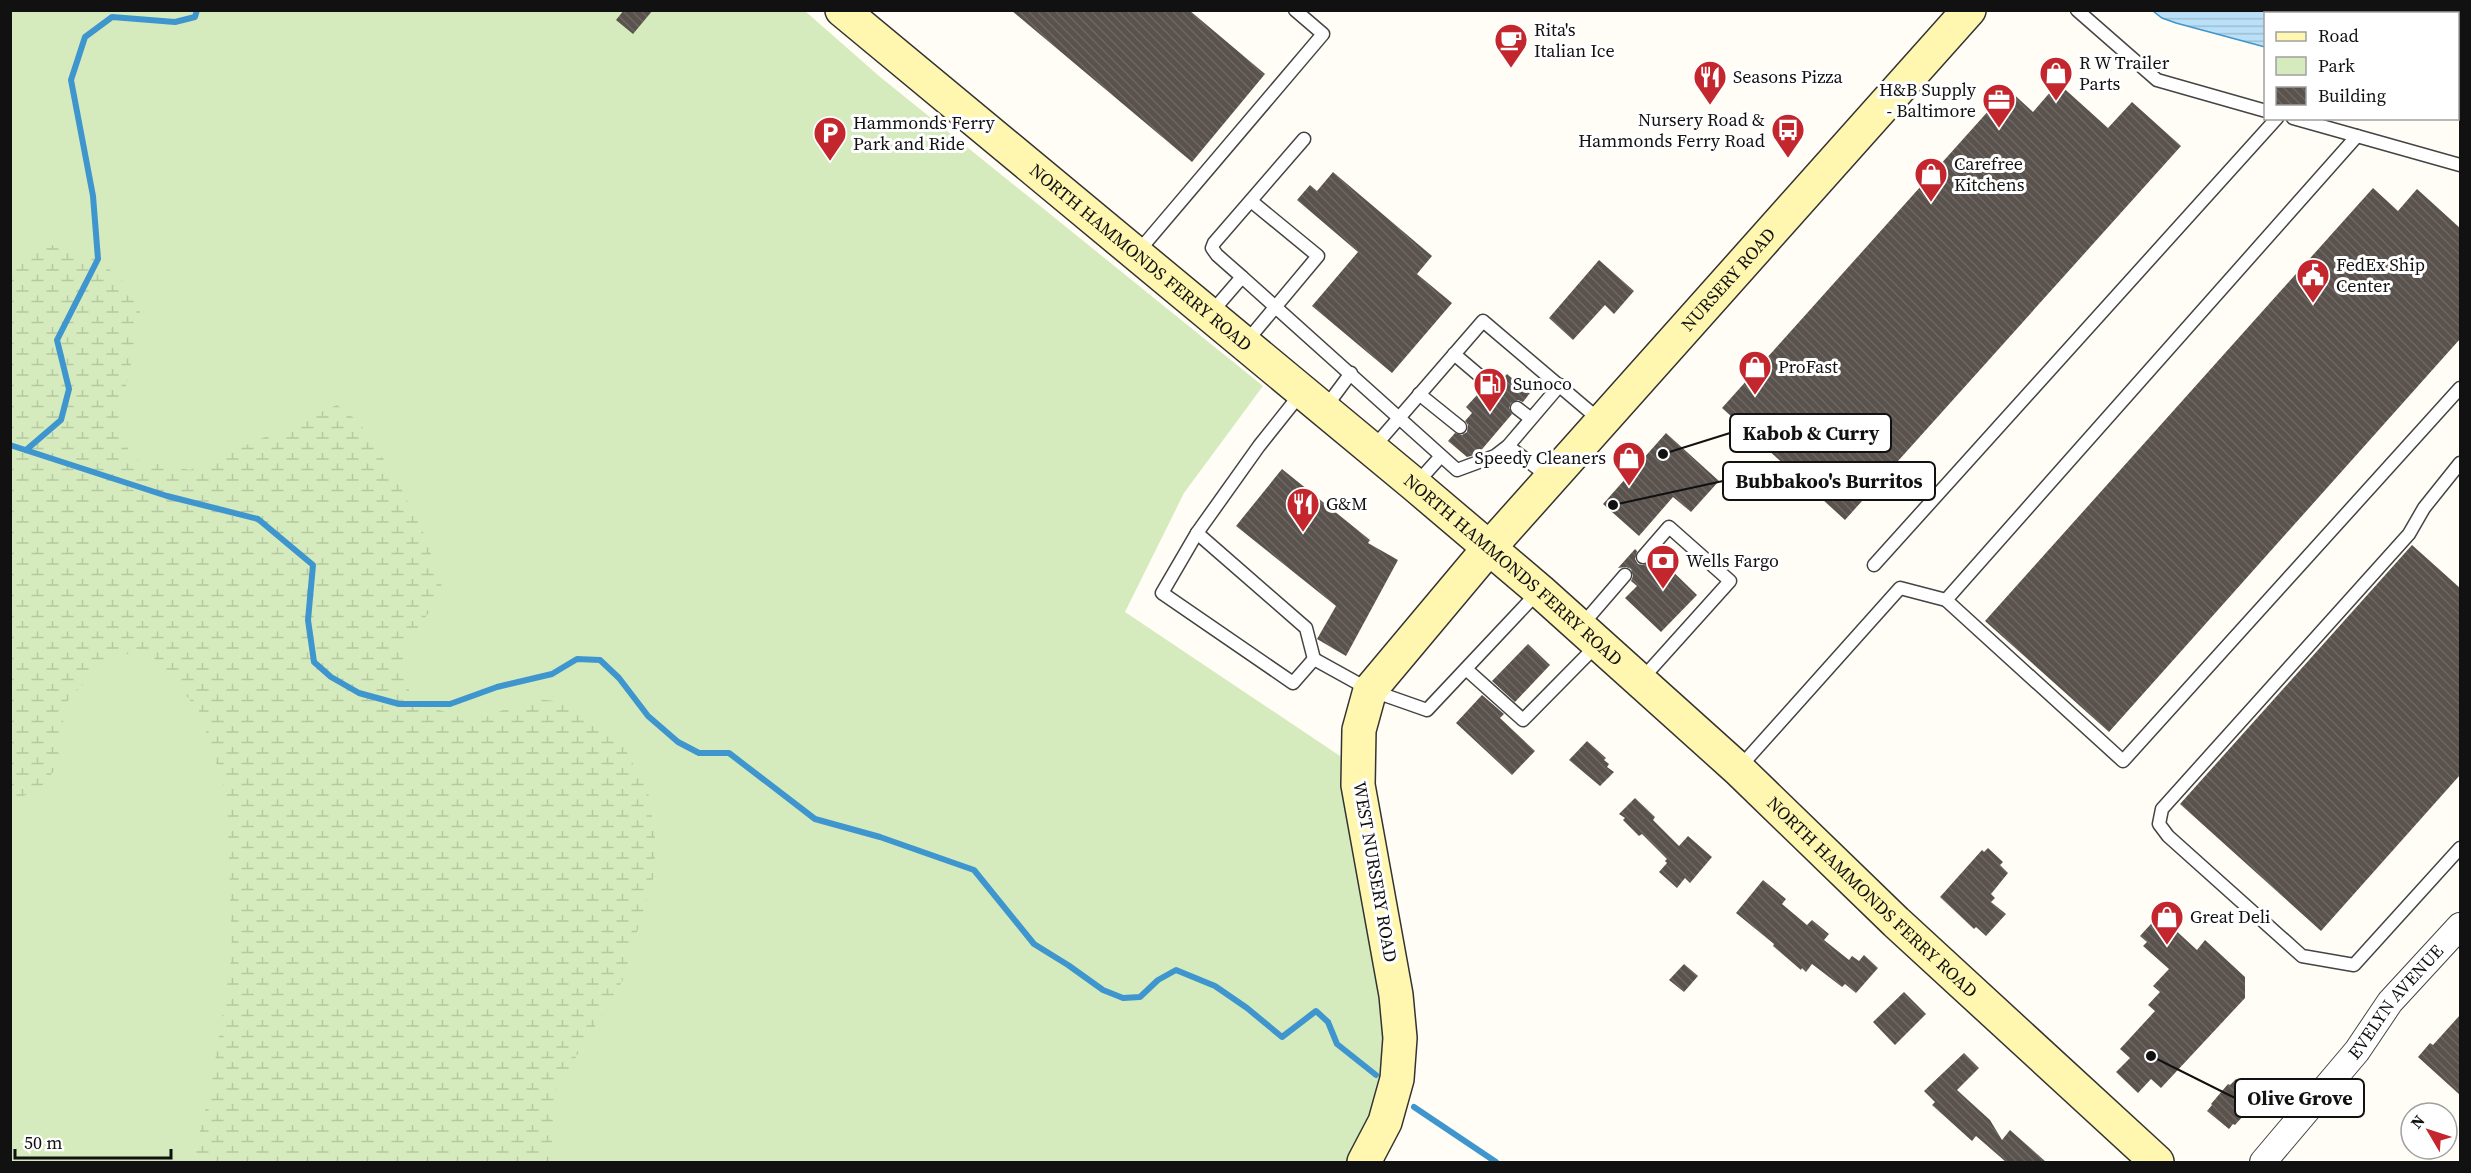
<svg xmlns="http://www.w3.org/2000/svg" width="2471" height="1173" viewBox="0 0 2471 1173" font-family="'Source Serif 4',serif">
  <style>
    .green { fill: #d5ebbd }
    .wetland { fill: url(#wetland-marsh) }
    .water { fill: url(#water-rules); stroke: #3f96cf; stroke-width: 1.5 }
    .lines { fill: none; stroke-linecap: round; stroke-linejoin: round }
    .stream { stroke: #3f96cf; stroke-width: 6 }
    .building { fill: url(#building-back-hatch) }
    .lane-casing { stroke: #444; stroke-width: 15 }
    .street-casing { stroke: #444; stroke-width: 28 }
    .secondary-casing { stroke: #333; stroke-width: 36 }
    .lane { stroke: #fff; stroke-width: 12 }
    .street { stroke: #fff; stroke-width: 26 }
    .secondary { stroke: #fff6b0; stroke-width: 33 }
    .labels { text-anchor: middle; stroke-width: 6; stroke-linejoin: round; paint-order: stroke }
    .poi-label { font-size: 18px; fill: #111; stroke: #fff; text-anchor: start }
    .street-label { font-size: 18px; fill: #111; stroke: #fff }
    .leader { fill: none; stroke: #111; stroke-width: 2 }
    .callout-dot { fill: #111; stroke: #fff; stroke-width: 2 }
    .callout { fill: #fff; stroke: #111; stroke-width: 2 }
    .callout-label { font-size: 20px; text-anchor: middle; font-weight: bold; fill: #111 }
  </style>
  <defs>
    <pattern id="wetland-marsh" width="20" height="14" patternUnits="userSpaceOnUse" patternTransform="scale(1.5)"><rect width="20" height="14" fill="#d5ebbd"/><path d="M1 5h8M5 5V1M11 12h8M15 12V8" fill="none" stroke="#b6c8a1"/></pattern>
    <pattern id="water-rules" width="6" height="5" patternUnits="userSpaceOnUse" patternTransform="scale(1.5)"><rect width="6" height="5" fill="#b9e0f7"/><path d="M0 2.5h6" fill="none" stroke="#9ebfd3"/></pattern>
    <pattern id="building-back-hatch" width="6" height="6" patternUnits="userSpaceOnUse" patternTransform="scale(1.5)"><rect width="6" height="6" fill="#5a524d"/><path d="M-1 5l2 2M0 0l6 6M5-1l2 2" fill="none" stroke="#6d6662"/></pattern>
  </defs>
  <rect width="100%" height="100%" fill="#fffdf5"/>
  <path class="green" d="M10 11H805L879 76 1263 386 1184 493 1125 612 1340 756 1385 1038C1382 1087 1371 1120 1346 1162H11Z"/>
  <path class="wetland" d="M49 244 98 259 142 299 131 364 116 428 134 459 190 470 337 405 359 422 396 478 425 536 444 593 401 649 409 691 423 704 473 722 533 698 574 704 618 736 648 791 656 844 653 879 622 982 554 1093 551 1162H192L211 1087 232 954 227 796 199 711 149 652 108 656 65 704 59 765 40 788 11 802V272L15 260Z"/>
  <path class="water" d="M2356 10 2368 13 2266 14 2265 47 2176 23 2162 18 2153 11Z"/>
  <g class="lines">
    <g class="stream">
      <path d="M10 445 167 496 258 519 313 565 308 620 314 662 331 677 359 693 399 704H450L497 687 552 674 577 659 600 660 619 678 648 716 678 742 699 753H729L815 819 880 837 974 870 1034 944 1068 965 1103 990 1123 998 1140 997 1158 980 1176 970 1215 986 1247 1008 1282 1037 1316 1011 1328 1022 1337 1044 1376 1075"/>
      <path d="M26 450 61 420 69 389 57 340 98 259 93 196 71 80 85 37 112 17 175 22 195 17 197 10"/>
      <path d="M1414 1107 1496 1162"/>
    </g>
  </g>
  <g class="building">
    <path d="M624 10H653L633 34 616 20Z"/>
    <path d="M1011 10H1189L1265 74 1192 162Z"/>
    <path d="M2058 83 2108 128 2132 102 2181 146 1845 520 1722 408 2008 89 2033 112Z"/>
    <path d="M1333 172 1432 256 1417 274 1452 303 1392 373 1312 306 1358 252 1297 200 1310 185 1317 191Z"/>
    <path d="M2373 188 2398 211 2417 189 2460 228V339L2109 732 1985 621Z"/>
    <path d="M1599 260 1634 291 1614 314 1605 305 1573 340 1549 318Z"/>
    <path d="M1507 374 1530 393 1523 402 1518 400 1511 403 1509 408 1512 414 1478 454 1467 457 1448 441 1455 433 1462 435 1467 432 1468 425 1465 421 1472 413 1466 407 1477 395 1484 401 1489 394 1493 396 1500 394 1502 389 1500 382Z"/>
    <path d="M1666 433 1719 481 1691 512 1673 497 1639 536 1603 504Z"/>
    <path d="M1282 469 1370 540 1368 543 1398 560 1346 656 1317 639 1336 606 1236 526Z"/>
    <path d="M2412 545 2460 588V775L2321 931 2180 804Z"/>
    <path d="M1635 549 1637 551 1635 559 1638 564 1642 565 1649 563 1654 568 1661 560 1697 595 1661 632 1625 598 1637 586 1631 581 1633 576 1631 569 1626 567 1618 568Z"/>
    <path d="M1528 644 1550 665 1515 702 1492 681Z"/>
    <path d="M1482 695 1504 714 1500 718 1535 751 1512 775 1456 723Z"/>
    <path d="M1587 741 1606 758 1604 760 1609 764 1607 767 1614 772 1600 786 1569 760Z"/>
    <path d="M1635 798 1655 817 1653 820 1679 846 1688 836 1712 857 1690 883 1685 878 1677 888 1659 872 1667 863 1665 861 1667 859 1642 834 1639 836 1623 820 1625 818 1619 814Z"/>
    <path d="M1988 848 2003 862 2000 865 2008 873 1991 894 1995 898 1991 902 2006 914 1986 936 1976 927 1974 929 1940 897 1982 850 1984 852Z"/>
    <path d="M1763 880 1786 899 1782 904 1807 925 1812 920 1829 934 1824 940 1849 960 1852 956 1859 961 1864 955 1878 968 1856 993 1845 984 1842 987 1812 964 1806 972 1802 968 1801 970 1773 946 1774 944 1736 913Z"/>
    <path d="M2159 915 2197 950 2205 940 2245 977V998L2161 1088 2151 1079 2138 1093 2116 1072 2130 1058 2120 1049 2155 1011 2148 1005 2160 992 2153 986 2169 969 2143 946 2147 942 2140 936Z"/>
    <path d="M1684 964 1698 976 1684 992 1669 980Z"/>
    <path d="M1904 992 1926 1014 1895 1045 1873 1022Z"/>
    <path d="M2460 1015V1095L2418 1057 2430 1043 2433 1045Z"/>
    <path d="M1964 1053 1979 1068 1957 1090 1990 1120 2002 1140 2010 1130 2046 1162H2006L1976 1136 1972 1141 1932 1105 1935 1102 1924 1091Z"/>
    <path d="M2236 1079 2253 1096 2248 1101 2253 1105 2235 1125 2233 1124 2229 1129 2207 1111 2212 1105 2211 1104 2228 1084 2230 1085Z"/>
  </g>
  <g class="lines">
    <g class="lane-casing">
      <g id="lane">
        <path d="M2077 10 2157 80 2266 111"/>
        <path d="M2293 118 2460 165"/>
        <path d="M1137 253 1323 34 1295 10"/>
        <path d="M1242 277 1457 470 1495 456 1508 446 1560 385"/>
        <path d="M1210 314 1242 277 1217 255 1212 248 1214 243 1304 139"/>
        <path d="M1246 342 1318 256 1251 201"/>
        <path d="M1454 354 1494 388"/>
        <path d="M1302 392 1259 446 1197 533 1162 593 1293 683 1314 659 1370 690 1427 710 1538 592"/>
        <path d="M1419 394 1460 427"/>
        <path d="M1325 408 1351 373"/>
        <path d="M1517 408 1530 418"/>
        <path d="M1508 446 1550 478"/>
        <path d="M1373 448 1483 321 1602 422"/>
        <path d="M2460 463 2424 508 2409 534 2162 809 2159 824 2168 836 2302 956 2354 965 2460 848"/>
        <path d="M1416 484 1441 456"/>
        <path d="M1197 533 1306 628 1314 659"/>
        <path d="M1874 565 2277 118"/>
        <path d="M1946 600 2357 136"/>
        <path d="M1581 626 1625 575"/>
        <path d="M1466 669 1523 720 1597 645"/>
        <path d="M1641 680 1730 581 1669 527 1643 557"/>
        <path d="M1739 768 1900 588 1946 600 2123 761 2460 388"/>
      </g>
    </g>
    <g class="street-casing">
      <g id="street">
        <path id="s1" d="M2263 1162 2357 1051 2390 1002 2460 926"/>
      </g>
    </g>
    <g class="secondary-casing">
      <g id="secondary">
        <path id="s2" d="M842 10 1415 485 1540 591 1738 769 1896 922 2157 1162"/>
        <path id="s3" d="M1364 1162 1385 1122 1397 1079 1400 1038 1396 995 1358 785 1359 730 1370 690 1489 548 1969 10"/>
      </g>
    </g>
    <use href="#lane" class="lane"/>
    <use href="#street" class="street"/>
    <use href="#secondary" class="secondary"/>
  </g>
  <defs>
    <g id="cafe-pin" transform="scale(1.725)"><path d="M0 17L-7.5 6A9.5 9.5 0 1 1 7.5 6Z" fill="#c4262e" stroke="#fff"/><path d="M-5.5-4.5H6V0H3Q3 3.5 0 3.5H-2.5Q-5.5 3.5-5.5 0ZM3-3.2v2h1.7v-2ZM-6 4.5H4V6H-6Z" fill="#fff"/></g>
    <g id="shop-pin" transform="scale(1.725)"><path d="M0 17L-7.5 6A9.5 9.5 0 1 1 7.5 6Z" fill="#c4262e" stroke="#fff"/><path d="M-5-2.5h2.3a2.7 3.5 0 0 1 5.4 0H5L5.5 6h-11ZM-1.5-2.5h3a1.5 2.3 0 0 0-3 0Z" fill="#fff"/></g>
    <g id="restaurant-pin" transform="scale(1.725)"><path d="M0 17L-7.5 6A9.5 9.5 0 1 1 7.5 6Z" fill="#c4262e" stroke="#fff"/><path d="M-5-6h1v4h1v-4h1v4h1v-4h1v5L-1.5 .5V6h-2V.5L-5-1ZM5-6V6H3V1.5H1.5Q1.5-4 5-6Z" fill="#fff"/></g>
    <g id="office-pin" transform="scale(1.725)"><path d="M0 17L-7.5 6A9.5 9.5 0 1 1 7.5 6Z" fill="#c4262e" stroke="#fff"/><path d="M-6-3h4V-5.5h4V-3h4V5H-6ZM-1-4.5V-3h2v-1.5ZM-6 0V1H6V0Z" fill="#fff"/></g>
    <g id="bus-pin" transform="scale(1.725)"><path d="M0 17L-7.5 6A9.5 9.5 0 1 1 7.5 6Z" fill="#c4262e" stroke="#fff"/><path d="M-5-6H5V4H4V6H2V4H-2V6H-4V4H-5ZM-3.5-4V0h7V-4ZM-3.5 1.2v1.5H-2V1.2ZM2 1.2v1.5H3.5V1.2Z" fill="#fff"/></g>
    <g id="parking-pin" transform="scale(1.725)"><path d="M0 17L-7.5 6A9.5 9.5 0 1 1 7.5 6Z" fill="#c4262e" stroke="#fff"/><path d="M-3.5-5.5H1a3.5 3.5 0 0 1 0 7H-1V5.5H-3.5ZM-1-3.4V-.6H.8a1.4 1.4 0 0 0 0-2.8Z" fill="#fff"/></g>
    <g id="civic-pin" transform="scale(1.725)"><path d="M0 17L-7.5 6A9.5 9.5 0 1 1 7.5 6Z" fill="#c4262e" stroke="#fff"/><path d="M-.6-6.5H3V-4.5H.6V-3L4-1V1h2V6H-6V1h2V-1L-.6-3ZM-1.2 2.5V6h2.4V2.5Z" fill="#fff"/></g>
    <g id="fuel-pin" transform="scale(1.725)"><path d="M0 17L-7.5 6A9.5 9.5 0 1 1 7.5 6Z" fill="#c4262e" stroke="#fff"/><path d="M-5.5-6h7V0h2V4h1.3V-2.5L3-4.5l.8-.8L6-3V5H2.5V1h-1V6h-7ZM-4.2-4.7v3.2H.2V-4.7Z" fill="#fff"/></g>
    <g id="bank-pin" transform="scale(1.725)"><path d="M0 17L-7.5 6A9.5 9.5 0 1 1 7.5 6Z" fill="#c4262e" stroke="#fff"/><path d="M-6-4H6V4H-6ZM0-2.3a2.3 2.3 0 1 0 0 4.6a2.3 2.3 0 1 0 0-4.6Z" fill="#fff"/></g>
  </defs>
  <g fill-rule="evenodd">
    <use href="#cafe-pin" x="1511" y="40"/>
    <use href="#shop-pin" x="2056" y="73"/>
    <use href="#restaurant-pin" x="1710" y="77"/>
    <use href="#office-pin" x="1999" y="100"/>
    <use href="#bus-pin" x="1788" y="130"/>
    <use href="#parking-pin" x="830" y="133"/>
    <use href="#shop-pin" x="1931" y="174"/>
    <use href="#civic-pin" x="2313" y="275"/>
    <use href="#shop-pin" x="1755" y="367"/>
    <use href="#fuel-pin" x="1490" y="384"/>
    <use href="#shop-pin" x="1629" y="458"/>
    <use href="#restaurant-pin" x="1303" y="504"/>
    <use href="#bank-pin" x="1663" y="561"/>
    <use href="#shop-pin" x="2167" y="917"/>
  </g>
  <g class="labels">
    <g class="poi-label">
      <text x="1534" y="36">Rita's<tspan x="1534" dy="21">Italian Ice</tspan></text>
      <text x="2079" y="69">R W Trailer<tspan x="2079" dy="21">Parts</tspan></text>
      <text x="1733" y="83">Seasons Pizza</text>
      <text x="1976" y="96" text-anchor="end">H&amp;B Supply<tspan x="1976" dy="21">- Baltimore</tspan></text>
      <text x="1765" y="126" text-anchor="end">Nursery Road &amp;<tspan x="1765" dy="21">Hammonds Ferry Road</tspan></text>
      <text x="853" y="129">Hammonds Ferry<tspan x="853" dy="21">Park and Ride</tspan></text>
      <text x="1954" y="170">Carefree<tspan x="1954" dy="21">Kitchens</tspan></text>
      <text x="2336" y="271">FedEx Ship<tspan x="2336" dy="21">Center</tspan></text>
      <text x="1778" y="373">ProFast</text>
      <text x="1513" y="390">Sunoco</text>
      <text x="1606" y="464" text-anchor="end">Speedy Cleaners</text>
      <text x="1326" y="510">G&amp;M</text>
      <text x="1686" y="567">Wells Fargo</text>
      <text x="2190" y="923">Great Deli</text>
    </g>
    <g class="street-label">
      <text dy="6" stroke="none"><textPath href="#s2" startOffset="388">NORTH HAMMONDS FERRY ROAD</textPath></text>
      <text dy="6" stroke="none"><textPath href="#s3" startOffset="1029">NURSERY ROAD</textPath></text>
      <text dy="6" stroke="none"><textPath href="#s2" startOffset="874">NORTH HAMMONDS FERRY ROAD</textPath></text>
      <text transform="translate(1375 872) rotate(80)" y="6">WEST NURSERY ROAD</text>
      <text dy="6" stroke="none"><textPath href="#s2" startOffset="1360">NORTH HAMMONDS FERRY ROAD</textPath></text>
      <text dy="6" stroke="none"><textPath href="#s1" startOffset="208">EVELYN AVENUE</textPath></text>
    </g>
  </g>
  <path class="leader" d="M1663 454L1730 433M1613 505L1723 481M2151 1056L2235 1098"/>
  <g class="callout-dot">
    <circle cx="1663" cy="454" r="6"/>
    <circle cx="1613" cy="505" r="6"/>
    <circle cx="2151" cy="1056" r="6"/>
  </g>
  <g class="callout">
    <rect x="1730" y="414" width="161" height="38" rx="6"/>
    <rect x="1723" y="462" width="212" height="38" rx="6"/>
    <rect x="2235" y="1079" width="129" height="38" rx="6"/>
  </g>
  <g class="callout-label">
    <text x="1811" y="440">Kabob &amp; Curry</text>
    <text x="1829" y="488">Bubbakoo's Burritos</text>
    <text x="2300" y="1105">Olive Grove</text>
  </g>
  <rect width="2471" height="1173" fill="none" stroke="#111111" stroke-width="24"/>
  <rect x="2264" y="12" width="195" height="108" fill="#ffffff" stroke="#a0a0a0" stroke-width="1.5"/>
  <rect x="2276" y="32" width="30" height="9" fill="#fff6b0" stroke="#a0a0a0" stroke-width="1.5"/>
  <text x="2318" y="42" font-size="18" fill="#111111">Road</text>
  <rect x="2276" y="57" width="30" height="18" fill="#d5ebbd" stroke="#a0a0a0" stroke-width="1.5"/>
  <text x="2318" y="72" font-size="18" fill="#111111">Park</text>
  <rect x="2276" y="87" width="30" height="18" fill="url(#building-back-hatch)" stroke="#a0a0a0" stroke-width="1.5"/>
  <text x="2318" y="102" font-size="18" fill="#111111">Building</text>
  <g transform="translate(2429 1131) rotate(309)"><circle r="28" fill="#ffffff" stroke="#a0a0a0" stroke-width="1.5"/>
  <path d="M0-4.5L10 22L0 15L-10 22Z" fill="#c4262e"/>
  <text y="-9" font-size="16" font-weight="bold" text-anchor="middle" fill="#111111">N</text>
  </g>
  <path d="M15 1149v9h156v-9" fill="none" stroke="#111111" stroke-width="3"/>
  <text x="24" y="1149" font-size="18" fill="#111111" stroke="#ffffff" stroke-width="4.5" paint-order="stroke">50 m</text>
</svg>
